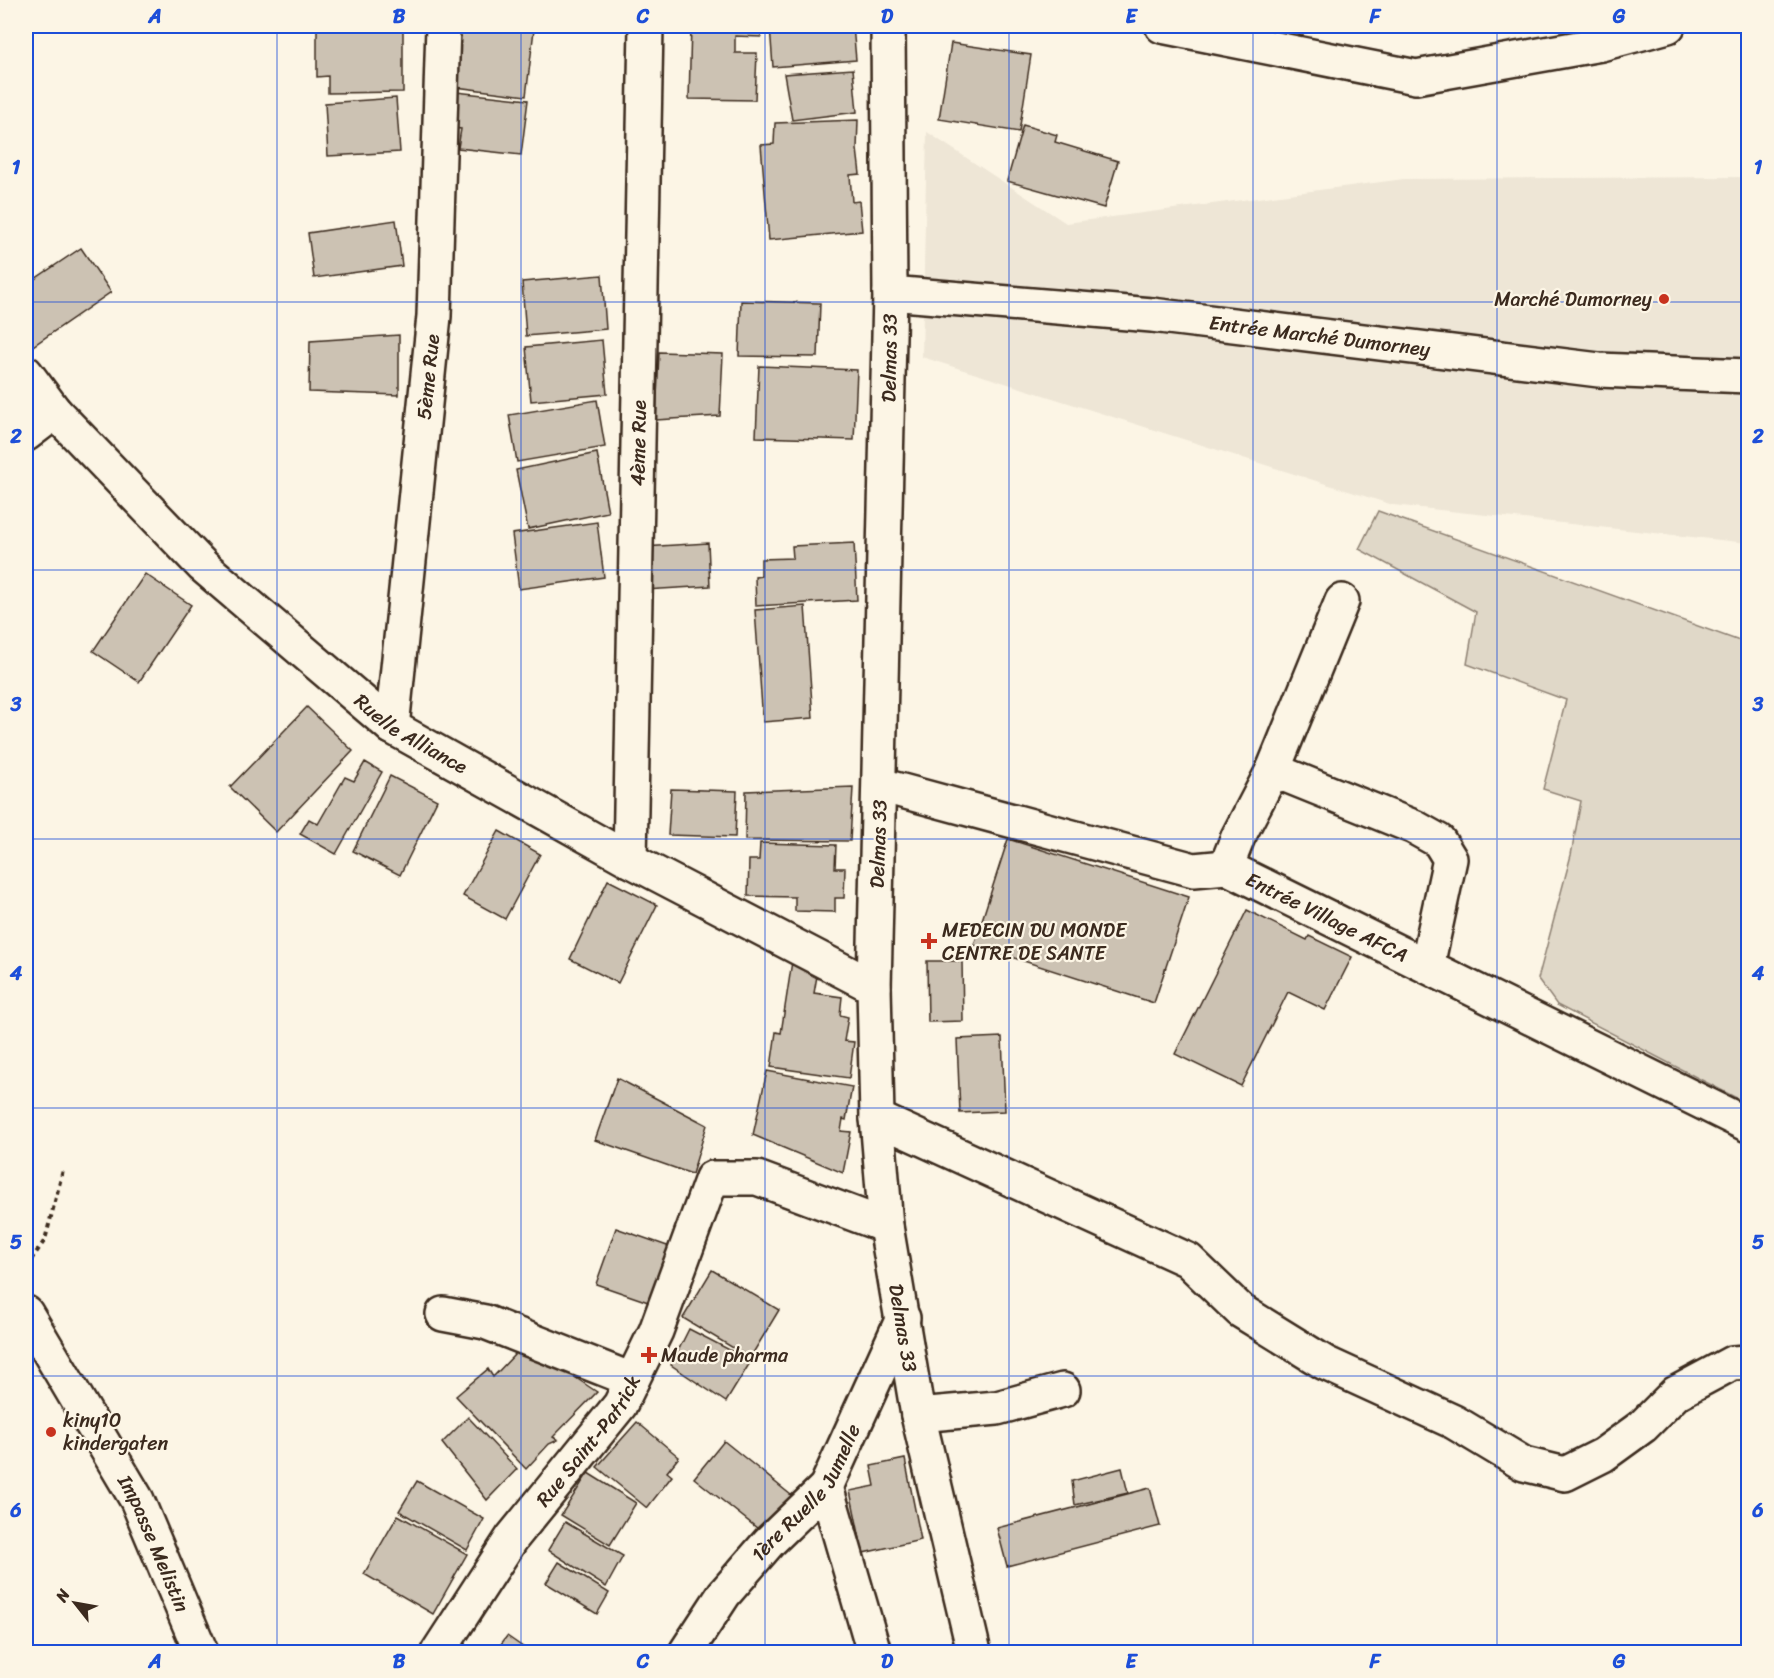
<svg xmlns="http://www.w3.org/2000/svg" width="1774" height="1678" viewBox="0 0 1774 1678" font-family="Sriracha,sans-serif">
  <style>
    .built { fill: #eee6d6 }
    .green { fill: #e0d8c8; stroke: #8e8173; stroke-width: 1.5 }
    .building { fill: #ccc2b3; stroke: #3b2a1e; stroke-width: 1.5 }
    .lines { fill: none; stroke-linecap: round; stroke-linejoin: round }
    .minor-casing { stroke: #3b2a1e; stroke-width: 38 }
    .major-casing { stroke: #3b2a1e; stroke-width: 38 }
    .path { stroke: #3b2a1e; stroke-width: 4; stroke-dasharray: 4.5 4.5; stroke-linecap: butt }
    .minor { stroke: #fcf5e5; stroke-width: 33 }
    .major { stroke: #fcf5e5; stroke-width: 33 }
    .grid { fill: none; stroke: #1d4ed8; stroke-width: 1.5; stroke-opacity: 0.55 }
    .poi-dot { fill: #c8321e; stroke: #fcf5e5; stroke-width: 2 }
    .labels { text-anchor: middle; stroke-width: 4.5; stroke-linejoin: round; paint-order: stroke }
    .poi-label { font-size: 20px; fill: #3b2a1e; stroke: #fcf5e5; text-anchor: start }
    .street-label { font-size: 20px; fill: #3b2a1e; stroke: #fcf5e5 }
    .neatline { fill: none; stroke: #1d4ed8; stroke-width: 2 }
    .grid-label { font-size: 20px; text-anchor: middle; font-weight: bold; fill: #1d4ed8 }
  </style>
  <rect width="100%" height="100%" fill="#fcf5e5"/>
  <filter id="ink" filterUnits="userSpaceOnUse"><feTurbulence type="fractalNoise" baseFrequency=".0167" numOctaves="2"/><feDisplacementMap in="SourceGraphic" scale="12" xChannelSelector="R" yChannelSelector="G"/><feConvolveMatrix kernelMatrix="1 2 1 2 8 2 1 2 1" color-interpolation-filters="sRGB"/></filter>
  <g filter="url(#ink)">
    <path class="built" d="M927 132 1066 223 1404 179 1748 177V543L1393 505 922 357Z"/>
    <path class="green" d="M1378 511 1748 644V1104L1557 1005 1538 979 1571 855 1581 801 1543 789 1566 700 1467 664 1476 612 1359 549Z"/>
    <g class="building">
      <path d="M317 26H403V92L328 93V76L317 77Z"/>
      <path d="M455 26H498L534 30 526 96 448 86Z"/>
      <path d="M691 26H761V37L735 36V53H757L755 100 689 99Z"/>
      <path d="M770 26H853L856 60 773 67Z"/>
      <path d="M951 43 1031 55 1019 132 939 119Z"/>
      <path d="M853 69 857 112 792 120 784 74Z"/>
      <path d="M447 91 528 100 521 155 458 148 461 129 443 127Z"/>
      <path d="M396 98 400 152 328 156 325 103Z"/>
      <path d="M858 120 857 149 860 174 850 175 852 202 859 201 862 231 769 240 761 145 774 144 775 123Z"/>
      <path d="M1023 125 1057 135 1055 142 1118 161 1104 208 1007 181Z"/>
      <path d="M396 220 402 266 314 278 308 233Z"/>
      <path d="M81 248 111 292 27 350 26 347V285Z"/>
      <path d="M602 275 606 329 526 336 522 282Z"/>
      <path d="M741 301 820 303 818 357 739 356Z"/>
      <path d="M399 335V395L309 392 310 341Z"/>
      <path d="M602 340 607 394 531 401 526 347Z"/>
      <path d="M659 352 723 354 720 416 656 420Z"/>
      <path d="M759 366 857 370 854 440 756 437Z"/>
      <path d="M597 400 605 447 517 462 509 415Z"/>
      <path d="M597 453 608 512 528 529 516 470Z"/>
      <path d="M597 522 604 577 519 589 512 534Z"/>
      <path d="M708 543 710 586 645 590 643 547Z"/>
      <path d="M854 543 857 600 756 606 755 577 761 576V559L793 558 792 546Z"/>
      <path d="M145 574 191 605 139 682 93 651Z"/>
      <path d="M805 606 813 718 763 722 755 610Z"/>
      <path d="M307 707 353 751 276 832 230 787Z"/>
      <path d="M365 762 382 772 336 854 300 834 309 819 318 824 345 777 354 781Z"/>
      <path d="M390 776 437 800 400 875 353 851Z"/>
      <path d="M853 787 850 841 745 840 746 791Z"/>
      <path d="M671 789 737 791 735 837 668 835Z"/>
      <path d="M499 831 540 854 505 919 463 896Z"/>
      <path d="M1008 839 1189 897 1154 1003 974 945Z"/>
      <path d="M760 843 836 845 835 868H845L844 898H835V912L795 911V897L748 896 749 860H759Z"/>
      <path d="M608 880 657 905 618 983 570 959Z"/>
      <path d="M1247 910 1307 940 1309 936 1352 957 1325 1010 1288 992 1241 1086 1175 1054Z"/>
      <path d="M793 955 820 959 814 993 842 997 840 1015 848 1017 844 1041 854 1042 849 1078 771 1067 776 1032 781 1033Z"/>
      <path d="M927 961H962L963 1021 928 1022Z"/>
      <path d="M1002 1037 1005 1111 960 1113 957 1039Z"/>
      <path d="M767 1071 852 1087 846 1120 843 1119 841 1131 851 1132 843 1173 753 1135Z"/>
      <path d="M617 1078 707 1125 692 1174 595 1140Z"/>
      <path d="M616 1228 673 1248 654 1304 596 1284Z"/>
      <path d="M712 1270 779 1310 750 1358 683 1318Z"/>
      <path d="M689 1329 751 1361 726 1402 671 1365Z"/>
      <path d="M537 1352 597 1392 553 1437 558 1440 549 1444 526 1469 456 1396 488 1369 493 1377 516 1353Z"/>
      <path d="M468 1417 517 1469 487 1500 442 1443Z"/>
      <path d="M637 1422 679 1457 667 1472 672 1476 647 1508 597 1467Z"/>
      <path d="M724 1441 796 1499 767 1536 694 1478Z"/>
      <path d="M905 1459 921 1540 863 1553 850 1491 875 1486 871 1466Z"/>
      <path d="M1122 1468 1128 1493 1075 1505 1072 1481Z"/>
      <path d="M588 1473 636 1503 610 1545 561 1515Z"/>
      <path d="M417 1481 484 1519 467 1550 399 1511Z"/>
      <path d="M1150 1488 1160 1526 1007 1566 997 1528Z"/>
      <path d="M398 1515 467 1554 433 1614 364 1574Z"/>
      <path d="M565 1522 623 1556 606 1587 548 1550Z"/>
      <path d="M559 1562 609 1593 597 1614 546 1583Z"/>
      <path d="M507 1636 530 1652H495Z"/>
    </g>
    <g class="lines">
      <g class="minor-casing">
        <g id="minor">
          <path d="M1162 26 1416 77 1601 44 1668 26"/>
          <path id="s1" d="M890 293 1152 315 1599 370 1748 376"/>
          <path id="s2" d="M26 373 55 412 203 566 392 727 630 860 874 987"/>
          <path d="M26 434 55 412"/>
          <path id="s3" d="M392 727 434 316 443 26"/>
          <path d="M1273 770 1414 827 1439 841 1450 859 1427 966"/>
          <path id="s4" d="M880 785 1194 870 1226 867 1748 1125"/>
          <path id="s5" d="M630 860 646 26"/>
          <path d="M1226 867 1238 837 1273 770 1342 601"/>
          <path d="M877 1118 1188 1260 1241 1311 1325 1363 1454 1422 1524 1464 1565 1474 1603 1455 1643 1426 1676 1393 1732 1363 1748 1362"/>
          <path id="s6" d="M26 1313 137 1500 201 1652"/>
          <path d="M443 1314 485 1322 632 1380"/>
          <path d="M918 1415 997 1408 1063 1390"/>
          <path d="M826 1487 874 1652"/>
          <path id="s7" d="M438 1652 512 1538 620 1405 656 1331 712 1178H757L886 1226"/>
          <path id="s8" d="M686 1652 724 1594 769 1542 826 1487 903 1318"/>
        </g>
      </g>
      <g class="major-casing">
        <g id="major">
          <path id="s9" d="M888 26 890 293 874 987 877 1118 886 1226 918 1415 974 1652"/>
        </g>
      </g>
      <path class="path" d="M26 1267 45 1240 63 1170"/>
      <use href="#minor" class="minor"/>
      <use href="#major" class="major"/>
    </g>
  </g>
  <path class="grid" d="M277 26V1652M521 26V1652M765 26V1652M1009 26V1652M1253 26V1652M1497 26V1652M26 302H1748M26 570H1748M26 839H1748M26 1108H1748M26 1376H1748"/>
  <g class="poi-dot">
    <circle cx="1664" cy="299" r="6"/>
    <path d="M926 932h6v6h6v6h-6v6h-6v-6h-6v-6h6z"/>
    <path d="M646 1346h6v6h6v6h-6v6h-6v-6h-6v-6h6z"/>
    <circle cx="51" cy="1432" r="6"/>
  </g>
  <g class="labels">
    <g class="poi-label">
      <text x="1652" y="306" text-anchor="end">Marché Dumorney</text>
      <text x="942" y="937">MEDECIN DU MONDE<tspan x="942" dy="23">CENTRE DE SANTE</tspan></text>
      <text x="661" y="1362">Maude pharma</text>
      <text x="63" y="1427">kiny10<tspan x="63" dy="23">kindergaten</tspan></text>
    </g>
    <g class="street-label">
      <text dy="7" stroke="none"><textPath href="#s1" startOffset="432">Entrée Marché Dumorney</textPath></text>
      <text transform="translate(889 358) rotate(-89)" y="7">Delmas 33</text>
      <text dy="7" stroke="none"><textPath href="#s3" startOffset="352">5ème Rue</textPath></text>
      <text dy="7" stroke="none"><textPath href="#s5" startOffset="417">4ème Rue</textPath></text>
      <text dy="7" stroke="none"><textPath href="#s2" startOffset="530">Ruelle Alliance</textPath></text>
      <text transform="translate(878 844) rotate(-88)" y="7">Delmas 33</text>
      <text dy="7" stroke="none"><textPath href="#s4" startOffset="470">Entrée Village AFCA</textPath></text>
      <text dy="7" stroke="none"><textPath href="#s9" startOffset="1304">Delmas 33</textPath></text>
      <text dy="7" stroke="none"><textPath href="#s7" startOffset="260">Rue Saint-Patrick</textPath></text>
      <text dy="7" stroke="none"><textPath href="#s8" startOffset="201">1ère Ruelle Jumelle</textPath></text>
      <text dy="7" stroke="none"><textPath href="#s6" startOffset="264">Impasse Melistin</textPath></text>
    </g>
  </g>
  <rect width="1774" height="1678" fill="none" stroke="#fcf5e5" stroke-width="66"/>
  <g transform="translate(75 1603) rotate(301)" stroke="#fcf5e5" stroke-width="4.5" paint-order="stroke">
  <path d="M0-4.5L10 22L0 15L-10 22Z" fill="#3b2a1e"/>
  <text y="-9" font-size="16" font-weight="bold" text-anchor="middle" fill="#3b2a1e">N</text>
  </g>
  <rect x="33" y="33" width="1708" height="1612" class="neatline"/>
  <g class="grid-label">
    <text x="155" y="23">A</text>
    <text x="399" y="23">B</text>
    <text x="643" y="23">C</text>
    <text x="887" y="23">D</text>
    <text x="1131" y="23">E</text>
    <text x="1375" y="23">F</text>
    <text x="1619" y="23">G</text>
    <text x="16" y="174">1</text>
    <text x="1758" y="174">1</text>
    <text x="16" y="443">2</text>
    <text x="1758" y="443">2</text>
    <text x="16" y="711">3</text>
    <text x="1758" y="711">3</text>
    <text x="16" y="980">4</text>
    <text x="1758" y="980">4</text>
    <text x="16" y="1249">5</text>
    <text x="1758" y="1249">5</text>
    <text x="16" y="1517">6</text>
    <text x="1758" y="1517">6</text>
    <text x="155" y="1668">A</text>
    <text x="399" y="1668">B</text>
    <text x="643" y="1668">C</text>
    <text x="887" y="1668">D</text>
    <text x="1131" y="1668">E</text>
    <text x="1375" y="1668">F</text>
    <text x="1619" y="1668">G</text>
  </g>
</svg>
